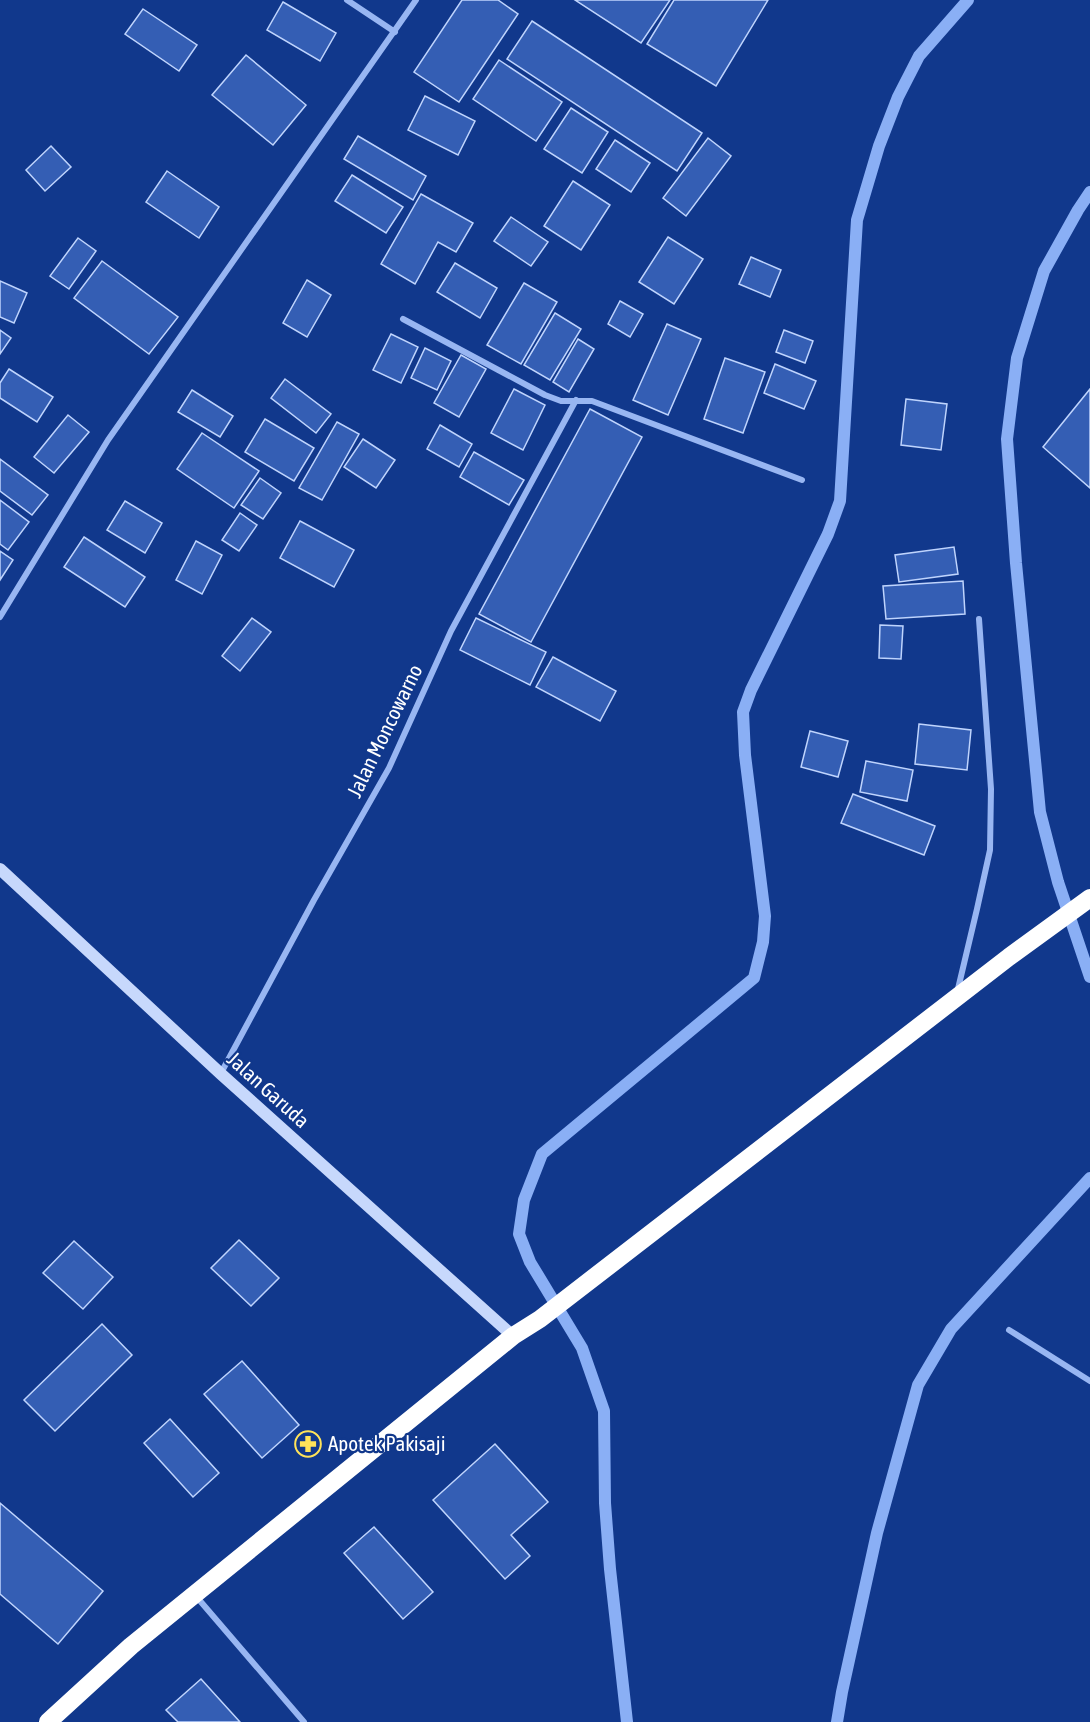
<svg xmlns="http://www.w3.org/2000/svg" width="1090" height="1722" viewBox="0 0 1090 1722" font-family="'Asap Condensed',sans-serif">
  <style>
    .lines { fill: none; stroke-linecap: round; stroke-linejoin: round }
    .stream { stroke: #8aaff5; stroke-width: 12 }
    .building { fill: #345eb4; stroke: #bfd4fd; stroke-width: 1.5 }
    .street { stroke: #98b6f2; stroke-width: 6 }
    .secondary { stroke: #c7d8fc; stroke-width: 12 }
    .highway { stroke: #fff; stroke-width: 18 }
    .labels { text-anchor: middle; stroke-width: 4.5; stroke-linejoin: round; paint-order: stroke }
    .street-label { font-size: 21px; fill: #fff; stroke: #11388c }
    .poi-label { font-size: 21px; fill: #fff; stroke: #11388c; text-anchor: start }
  </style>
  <rect width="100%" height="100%" fill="#11388c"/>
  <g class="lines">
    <g class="stream">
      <path d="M1090 192 1078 210 1044 271 1017 358 1007 439 1016 563 1040 812 1058 882 1090 977"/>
      <path d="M627 1722 610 1569 605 1503 604 1411 582 1348 530 1262 519 1234 524 1200 542 1154 754 978 763 942 765 916 745 755 743 712 751 690 828 534 840 501 857 220 879 146 898 97 919 56 968 0"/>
      <path d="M837 1722 842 1692 877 1533 918 1385 951 1329 1090 1178"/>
    </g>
  </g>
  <g class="building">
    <path d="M462 0H498L518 14 459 102 414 72Z"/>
    <path d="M575 0H670L641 43Z"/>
    <path d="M674 0H768L716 86 647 44Z"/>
    <path d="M283 2 336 33 320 61 267 30Z"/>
    <path d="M143 9 197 45 179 71 125 34Z"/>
    <path d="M532 21 702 133 677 171 507 59Z"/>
    <path d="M246 55 306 105 273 145 212 95Z"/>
    <path d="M499 60 562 102 536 141 473 99Z"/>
    <path d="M425 96 475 121 458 155 408 130Z"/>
    <path d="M571 108 608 132 582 173 544 149Z"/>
    <path d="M358 136 426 176 413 200 344 159Z"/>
    <path d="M708 138 731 156 686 216 663 198Z"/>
    <path d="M615 140 650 163 631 192 596 169Z"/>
    <path d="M51 146 71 167 45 191 26 170Z"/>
    <path d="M167 171 219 207 199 238 146 202Z"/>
    <path d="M352 175 403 207 386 233 335 201Z"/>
    <path d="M573 181 610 205 581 250 544 226Z"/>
    <path d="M421 194 473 223 456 252 438 242 415 284 381 264Z"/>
    <path d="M511 217 548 242 531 266 494 241Z"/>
    <path d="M668 237 703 259 674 304 639 282Z"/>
    <path d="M78 238 96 251 69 289 50 276Z"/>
    <path d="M751 257 781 270 770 297 739 284Z"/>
    <path d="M102 261 178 317 149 354 74 298Z"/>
    <path d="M455 263 497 288 480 318 437 292Z"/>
    <path d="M307 280 331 295 307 337 283 323Z"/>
    <path d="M0 281 27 293 14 323 0 317Z"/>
    <path d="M524 283 557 302 521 364 487 345Z"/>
    <path d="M620 301 643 314 630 337 608 324Z"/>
    <path d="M555 313 581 329 550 380 524 365Z"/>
    <path d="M667 324 701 339 668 415 633 400Z"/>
    <path d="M0 330 11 338 0 354Z"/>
    <path d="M784 330 813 341 805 363 776 352Z"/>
    <path d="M391 334 418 347 401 383 373 370Z"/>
    <path d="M578 339 594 349 569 392 553 382Z"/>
    <path d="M425 348 451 361 437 390 411 378Z"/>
    <path d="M461 355 486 369 459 417 434 403Z"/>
    <path d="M725 358 765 372 743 433 704 419Z"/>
    <path d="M775 364 816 381 804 409 764 393Z"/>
    <path d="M9 369 53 397 37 422 0 398V383Z"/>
    <path d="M285 379 331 414 316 433 271 398Z"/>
    <path d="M514 389 545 405 523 450 491 433Z"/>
    <path d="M1090 389V488L1043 447Z"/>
    <path d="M192 390 233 416 220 437 178 412Z"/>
    <path d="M906 399 947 404 941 450 901 445Z"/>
    <path d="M590 409 642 437 531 642 479 614Z"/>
    <path d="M68 415 89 432 54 473 34 457Z"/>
    <path d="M265 419 314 448 294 481 245 452Z"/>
    <path d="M337 422 359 434 322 500 299 488Z"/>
    <path d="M440 425 472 444 459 467 427 449Z"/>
    <path d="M202 433 259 471 234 508 177 469Z"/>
    <path d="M363 439 395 460 376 488 344 467Z"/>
    <path d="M474 452 524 480 509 505 460 477Z"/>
    <path d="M0 459 48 495 32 515 0 491Z"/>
    <path d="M260 478 281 493 263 519 241 505Z"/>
    <path d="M0 500 29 522 8 550 0 544Z"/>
    <path d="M125 501 162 523 145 553 107 530Z"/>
    <path d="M240 513 257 525 239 551 222 540Z"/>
    <path d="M300 521 354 550 334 587 280 558Z"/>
    <path d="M84 537 145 577 125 607 64 567Z"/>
    <path d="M196 541 222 555 202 594 176 580Z"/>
    <path d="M954 547 958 574 899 582 895 555Z"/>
    <path d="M0 551 13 560 0 580Z"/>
    <path d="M963 581 965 614 886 619 883 586Z"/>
    <path d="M252 618 271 632 240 671 222 656Z"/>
    <path d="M476 618 546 652 530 685 460 650Z"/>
    <path d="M880 625 903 626 901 659 879 658Z"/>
    <path d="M553 657 616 691 600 721 536 687Z"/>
    <path d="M919 724 971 730 967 770 915 764Z"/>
    <path d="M810 731 848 741 838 777 801 767Z"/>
    <path d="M866 761 913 770 907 801 860 792Z"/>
    <path d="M853 794 935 826 924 855 841 823Z"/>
    <path d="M239 1240 279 1278 251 1306 211 1268Z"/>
    <path d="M74 1241 113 1277 83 1309 43 1273Z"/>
    <path d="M102 1324 132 1355 55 1431 24 1400Z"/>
    <path d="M242 1361 299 1425 262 1458 204 1394Z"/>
    <path d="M170 1419 219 1473 193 1497 144 1443Z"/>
    <path d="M495 1444 548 1502 511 1535 530 1556 505 1579 433 1500Z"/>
    <path d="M0 1503 103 1591 58 1644 0 1594Z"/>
    <path d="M374 1527 433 1592 403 1619 344 1553Z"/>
    <path d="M201 1679 240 1722H178L166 1710Z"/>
  </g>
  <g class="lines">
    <g class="street">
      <path d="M347 0 395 32"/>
      <path d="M403 319 545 395 561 401H592L802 480"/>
      <path d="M0 617 108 440 416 0"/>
      <path d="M957 993 977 909 990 850 991 789 979 619"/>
      <path d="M221 1073 314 900 389 768 451 631 576 400"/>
      <path d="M1009 1330 1090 1381"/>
      <path d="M195 1595 304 1722"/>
    </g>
    <path class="secondary" d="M0 869 221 1074 513 1336"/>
    <path class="highway" d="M48 1722 131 1646 513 1336 540 1319 1009 957 1090 898"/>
  </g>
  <defs>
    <g id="pharmacy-ring" transform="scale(1.35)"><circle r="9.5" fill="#11388c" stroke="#ffe359" stroke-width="1.5"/><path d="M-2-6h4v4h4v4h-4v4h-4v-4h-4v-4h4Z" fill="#ffe359"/></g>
  </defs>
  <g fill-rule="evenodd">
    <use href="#pharmacy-ring" x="308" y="1444"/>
  </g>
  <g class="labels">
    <g class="street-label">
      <text transform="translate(385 731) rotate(-64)" y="7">Jalan Moncowarno</text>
      <text transform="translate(268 1090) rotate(42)" y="7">Jalan Garuda</text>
    </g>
    <g class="poi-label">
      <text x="328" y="1451">Apotek Pakisaji</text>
    </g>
  </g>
</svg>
